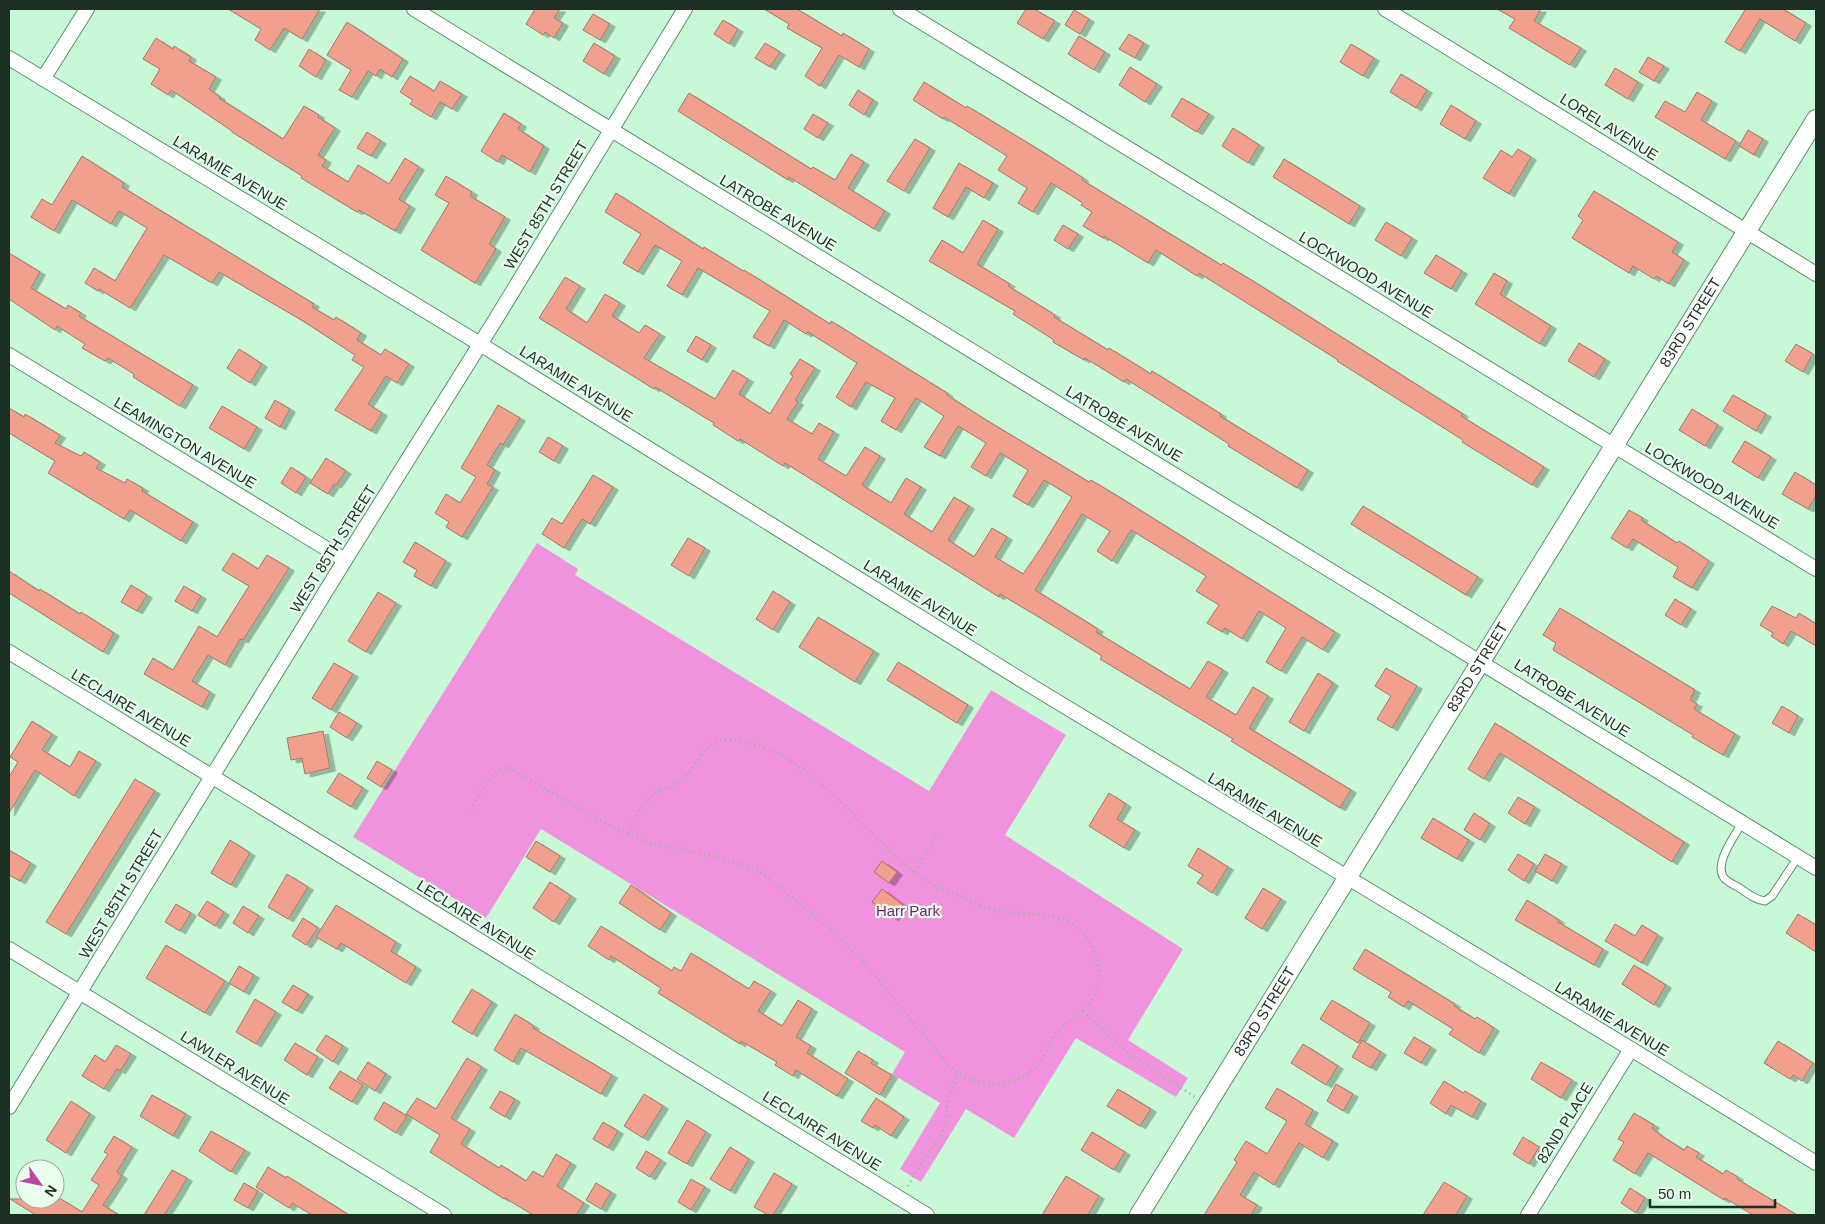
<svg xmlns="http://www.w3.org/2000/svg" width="1825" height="1224" viewBox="0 0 1825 1224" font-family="Arial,sans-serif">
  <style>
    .green { fill: #f192de }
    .building { fill: #f0a08c; stroke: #a97467; filter: url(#shadow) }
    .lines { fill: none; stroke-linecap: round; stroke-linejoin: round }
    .service-casing { stroke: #5e8d6e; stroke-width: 9 }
    .minor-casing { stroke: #5e8d6e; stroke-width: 16 }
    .tertiary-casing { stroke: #5e8d6e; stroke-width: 20 }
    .path { stroke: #90b89c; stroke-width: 3; stroke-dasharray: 1 4; stroke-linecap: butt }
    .service { stroke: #fff; stroke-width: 7 }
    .minor { stroke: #fff; stroke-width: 14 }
    .tertiary { stroke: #fff; stroke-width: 18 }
    .labels { text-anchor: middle; stroke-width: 4.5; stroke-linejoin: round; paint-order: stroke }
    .street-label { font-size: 15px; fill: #1b2f22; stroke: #eafef0 }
    .park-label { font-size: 15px; fill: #7b1c6e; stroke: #eafef0 }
  </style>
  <defs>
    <filter id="shadow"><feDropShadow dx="5.5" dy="3" stdDeviation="0" flood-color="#0004"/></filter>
  </defs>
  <rect width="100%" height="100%" fill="#c7f9d6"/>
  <path class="green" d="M537 543 578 569 575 575 929 791 991 690 1066 735 1005 835 1183 949 1128 1040 1188 1078 1176 1097 1076 1038 1014 1138 966 1109 921 1182 900 1169 940 1103 892 1074 905 1052 541 829 486 918 353 837Z"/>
  <g class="building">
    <path d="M228 9H320L302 39 284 28 270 50 255 40 261 29Z"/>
    <path d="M535 9H560L554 18 563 23 554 38 545 32 543 35 526 24Z"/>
    <path d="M764 9H797L842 36 843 33 869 49 859 67 839 55 820 86 805 76 822 48 787 28 789 24Z"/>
    <path d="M1026 9H1034L1055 21 1043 39 1017 23Z"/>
    <path d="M1497 9H1541L1534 21 1581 48 1570 65 1509 28 1515 19Z"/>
    <path d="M1743 9H1783L1806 23 1795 41 1760 19 1740 51 1725 42 1745 10Z"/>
    <path d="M1074 10 1089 19 1080 34 1065 25Z"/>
    <path d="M593 14 610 24 600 40 583 30Z"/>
    <path d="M723 20 738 29 729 44 714 34Z"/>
    <path d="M347 22 403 59 392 77 380 69 376 76 368 71 352 97 339 90 351 70 327 55Z"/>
    <path d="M1129 34 1144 43 1135 58 1119 49Z"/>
    <path d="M1079 36 1105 52 1094 70 1068 54Z"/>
    <path d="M156 38 173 49 174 46 191 57 189 61 216 77 209 89 220 97 219 98 283 139 304 106 319 115 318 117 335 128 318 155 326 160 322 166 348 182 358 165 389 184 405 158 419 167 399 199 410 206 395 231 359 210 357 212 337 200 301 178 302 176 232 132V131L171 90 168 95 151 84 160 69 143 59Z"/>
    <path d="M594 43 615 56 604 74 583 61Z"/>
    <path d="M765 43 780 52 770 67 755 58Z"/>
    <path d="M1351 44 1374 58 1363 76 1340 62Z"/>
    <path d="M309 49 326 60 316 77 299 66Z"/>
    <path d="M1648 57 1664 66 1654 81 1639 72Z"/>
    <path d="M1130 67 1157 84 1145 102 1119 85Z"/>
    <path d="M1615 68 1638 82 1628 99 1605 85Z"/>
    <path d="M1401 74 1427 90 1416 108 1390 92Z"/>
    <path d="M410 76 434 91 440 81 462 94 452 109 440 102 431 117 410 104 413 100 400 92Z"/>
    <path d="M924 82 966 108 967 106 1041 151 1083 178 1082 180 1221 265 1223 263 1253 281 1463 414 1461 416 1544 467 1532 485 1462 442 1463 440 1337 361 1338 360 1199 273 1197 276 1156 250 1148 263 1104 236 1103 238 1083 226 1092 212 1081 205 1083 203 1051 183 1033 212 1018 203 1027 188 998 170 1007 156 944 117 943 119 913 100Z"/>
    <path d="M858 90 873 100 864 115 849 105Z"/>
    <path d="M1697 92 1712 101 1701 120 1736 141 1725 159 1655 117 1665 101 1685 112Z"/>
    <path d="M689 93 811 169 813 167 835 180 851 154 864 162 848 188 885 211 874 229 789 177 788 180 678 111Z"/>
    <path d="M1182 98 1209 114 1197 132 1171 116Z"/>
    <path d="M1451 105 1476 121 1465 139 1440 124Z"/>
    <path d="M504 113 521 124 518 129 544 146 530 172 502 155 498 162 481 151Z"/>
    <path d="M813 114 828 123 818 138 804 129Z"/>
    <path d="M1233 128 1259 145 1248 163 1222 146Z"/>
    <path d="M1748 130 1763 139 1754 155 1739 146Z"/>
    <path d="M367 132 381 141 371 156 357 148Z"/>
    <path d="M915 139 930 148 904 191 887 181Z"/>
    <path d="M1518 149 1531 157 1509 194 1483 178 1501 150 1512 157Z"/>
    <path d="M82 156 124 183 122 187 314 304 312 307 334 320 336 317 361 333 357 340 381 355 385 349 409 364 397 383 386 376 368 404 382 413 371 431 335 410 364 367 352 360 355 355 303 321 219 272 212 283 164 255 130 308 99 289 98 291 85 283 94 268 115 281 147 228 119 211 111 224 72 200 54 231 31 217 42 199 52 205Z"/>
    <path d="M1284 159 1360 206 1349 224 1273 177Z"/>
    <path d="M959 163 993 183 984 198 966 187 948 217 933 208Z"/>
    <path d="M446 176 472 192 470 196 505 217 489 244 496 249 475 283 421 250 449 203 435 195Z"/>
    <path d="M1594 191 1678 242 1672 252 1684 260 1669 284 1656 276 1654 279 1633 266 1629 273 1572 238 1583 220 1578 216Z"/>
    <path d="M616 193 703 249 704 247 743 271 744 270 830 324 831 321 947 393V395L986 420 1089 482 1091 480 1119 497 1335 632 1323 650 1302 637 1281 671 1266 662 1286 628 1259 611 1242 639 1225 628 1222 632 1207 623 1219 605 1196 591 1206 576 1131 530 1112 561 1097 551 1110 531 1082 514 1035 590 1098 629 1096 632 1190 689 1208 661 1223 670 1206 697 1236 715 1253 687 1268 696 1249 728 1351 790 1340 808 1231 741 1233 739 1100 659 1102 656 1047 622 1000 594 999 597 785 463 783 466 740 439 738 441 713 425 714 423 655 387 654 389 539 318 565 277 580 286 566 309 587 323 605 294 620 303 612 316 639 333 645 325 660 334 644 358 715 399 733 370 748 379 739 394 770 414 793 376 790 374 800 359 815 368 795 400 798 402 787 419 812 434 819 423 834 432 818 459 846 476 865 447 880 456 862 485 891 503 906 478 921 487 904 514 932 532 954 497 969 506 948 540 974 557 992 528 1007 537 995 557 1023 574 1041 548 1072 497 1044 480 1028 505 1013 496 1028 470 1000 453 986 476 971 467 986 443 958 426 940 456 924 447 944 416 916 398 896 430 881 421 895 398 866 382 851 407 836 397 857 363 808 332 806 334 784 320 769 346 753 337 770 311 698 268 682 295 667 286 682 261 655 245 638 272 623 263 641 234 605 212Z"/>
    <path d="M983 220 998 229 977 264 1010 284 1008 286 1055 315 1054 317 1108 350 1109 348 1151 374 1152 371 1221 414 1220 416 1308 470 1297 488 1228 446 1229 444 1126 379 1124 382 1085 358 1084 360 1053 342 1054 340 1013 314 1015 311 929 261 942 240 963 253Z"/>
    <path d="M1386 222 1412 238 1401 256 1375 240Z"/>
    <path d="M1063 225 1078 234 1068 249 1054 240Z"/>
    <path d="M9 253 40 272 31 288 66 309 68 305 81 313 79 316 193 385 180 406 133 377 134 374 108 358 105 361 82 348 85 344 57 326 55 330 9 299Z"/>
    <path d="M1436 255 1462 271 1451 289 1424 273Z"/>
    <path d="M1494 273 1507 281 1500 294 1551 326 1540 344 1475 304Z"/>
    <path d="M696 336 711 345 702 360 687 351Z"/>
    <path d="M1579 343 1605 359 1594 377 1568 361Z"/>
    <path d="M1796 344 1813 354 1803 372 1785 361Z"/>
    <path d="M239 349 262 364 250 383 227 368Z"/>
    <path d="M1733 395 1766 414 1756 431 1723 411Z"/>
    <path d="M275 400 290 409 280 427 265 418Z"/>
    <path d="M498 405 520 418 503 445 500 443 487 465 495 470 487 484 493 487 462 537 446 527 449 522 435 513 446 494 460 503 476 477 461 468Z"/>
    <path d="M222 406 257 427 244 449 209 428Z"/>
    <path d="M9 408 24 417 25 414 60 435 55 443 81 456 84 452 100 462 96 468 125 483 127 479 143 488 142 491 193 522 181 541 130 510 124 519 48 473 55 461 9 433Z"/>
    <path d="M1692 409 1718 425 1705 446 1679 430Z"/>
    <path d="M548 437 563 446 554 461 539 452Z"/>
    <path d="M1745 441 1771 457 1758 478 1732 462Z"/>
    <path d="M326 458 346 471 336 485 334 484 328 494 310 483Z"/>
    <path d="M291 467 306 477 296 493 281 483Z"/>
    <path d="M1795 472 1816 485V496L1808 509 1782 494Z"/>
    <path d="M593 475 613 487 590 524 582 519 564 548 542 534 552 518 562 524Z"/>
    <path d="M1363 506 1478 577 1466 595 1351 524Z"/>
    <path d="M1629 510 1643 518 1641 520 1677 543 1679 541 1709 561 1692 588 1673 577 1678 567 1633 539 1627 548 1611 538Z"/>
    <path d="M688 538 705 548 689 576 671 565Z"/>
    <path d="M415 542 446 561 431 586 414 576 417 570 403 562Z"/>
    <path d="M233 553 258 569 267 555 289 568 243 640 240 639 225 665 208 655 192 681 210 692 202 707 144 674 153 658 173 670 199 626 217 637 249 586 222 570Z"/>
    <path d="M9 571 39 591 40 589 80 614 81 612 114 633 103 652 9 593Z"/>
    <path d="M131 585 147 595 137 611 121 602Z"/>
    <path d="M184 586 201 596 192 611 175 601Z"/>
    <path d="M773 591 790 602 773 630 756 619Z"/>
    <path d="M378 592 396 603 366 652 348 641Z"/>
    <path d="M1675 599 1691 609 1681 625 1665 615Z"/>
    <path d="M1772 606 1796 618 1799 613 1816 624V646L1791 631 1783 644 1771 636 1773 633 1760 625Z"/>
    <path d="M1560 608 1695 690 1690 700 1697 704 1694 709 1735 734 1723 755 1692 737 1693 735 1553 650 1556 643 1543 635Z"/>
    <path d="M818 617 874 651 855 682 799 647Z"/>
    <path d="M898 662 968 705 957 723 887 680Z"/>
    <path d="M334 663 353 674 331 710 312 698Z"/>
    <path d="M1386 668 1417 686 1392 728 1377 719 1391 696 1375 686Z"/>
    <path d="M1318 673 1333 683 1304 731 1289 722Z"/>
    <path d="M1782 706 1798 716 1789 733 1772 723Z"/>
    <path d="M339 712 357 723 347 738 330 727Z"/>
    <path d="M32 721 52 734 42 750 70 767 79 751 96 761 74 796 35 770 9 813V777L18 762 10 757Z"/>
    <path d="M1495 723 1684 842 1672 862 1500 753 1484 779 1468 769Z"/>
    <path d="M323 731 330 768 305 774 302 758 291 760 287 738Z"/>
    <path d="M377 761 392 770 381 787 367 778Z"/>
    <path d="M339 773 363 788 351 807 327 792Z"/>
    <path d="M135 779 155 791 66 934 46 922Z"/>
    <path d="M1109 793 1126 804 1117 819 1135 830 1124 848 1089 826Z"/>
    <path d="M1518 797 1535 807 1525 824 1508 813Z"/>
    <path d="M1474 813 1490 824 1480 840 1464 830Z"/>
    <path d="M1433 818 1469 840 1457 859 1421 838Z"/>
    <path d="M230 840 250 853 231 885 211 873Z"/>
    <path d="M536 841 560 856 550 872 526 857Z"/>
    <path d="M1198 848 1228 867 1212 893 1197 883 1203 875 1188 866Z"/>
    <path d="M9 850 31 863 20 881 9 875Z"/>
    <path d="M1518 854 1534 864 1524 881 1508 870Z"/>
    <path d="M1545 854 1562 864 1552 881 1535 871Z"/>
    <path d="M882 861 897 872 889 883 874 872Z"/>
    <path d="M287 874 308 887 288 919 268 907Z"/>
    <path d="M550 882 571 896 554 922 533 908Z"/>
    <path d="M631 885 671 913 660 930 619 903Z"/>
    <path d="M1263 888 1281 899 1262 929 1245 918Z"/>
    <path d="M882 889 903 905 893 918 872 902Z"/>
    <path d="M1527 900 1559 920 1558 922 1603 949 1594 965 1515 920Z"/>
    <path d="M207 901 224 912 215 926 198 915Z"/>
    <path d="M176 904 191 913 180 931 165 922Z"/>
    <path d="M336 905 396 942 391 951 416 967 406 983 341 943 337 949 316 937Z"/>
    <path d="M243 906 259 916 248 933 233 923Z"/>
    <path d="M1798 914 1816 925V952L1786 933Z"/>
    <path d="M303 918 318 928 306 945 292 936Z"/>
    <path d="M1615 924 1635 936 1642 925 1658 935 1642 963 1605 941Z"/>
    <path d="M601 926 672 971 674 967 681 971 691 953 749 989 754 981 771 991 758 1011 782 1026 798 1000 812 1009 796 1037 811 1046 807 1053 848 1079 837 1096 796 1070 793 1076 775 1065 777 1062 741 1041 740 1044 658 993 661 988 611 956 609 960 588 946Z"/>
    <path d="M166 945 225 981 205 1013 146 978Z"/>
    <path d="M1365 949 1455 1004 1454 1006 1475 1019 1477 1017 1494 1028 1479 1053 1449 1034 1453 1029 1408 1001 1404 1007 1388 997 1391 992 1353 969Z"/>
    <path d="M1634 965 1666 985 1654 1005 1622 984Z"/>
    <path d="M239 966 254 975 244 992 229 983Z"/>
    <path d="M293 985 308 994 297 1011 282 1002Z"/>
    <path d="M472 989 492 1002 472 1034 452 1022Z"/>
    <path d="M255 999 276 1012 256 1044 236 1032Z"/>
    <path d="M1332 1000 1370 1023 1358 1043 1320 1019Z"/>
    <path d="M515 1014 534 1026 533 1028 612 1075 601 1094 521 1048 513 1062 494 1050Z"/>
    <path d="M326 1035 343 1046 333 1062 316 1050Z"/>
    <path d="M1414 1037 1431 1047 1421 1063 1404 1053Z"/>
    <path d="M1362 1040 1381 1052 1371 1068 1352 1057Z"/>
    <path d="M1778 1041 1813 1063 1802 1081 1793 1075 1790 1079 1764 1063Z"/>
    <path d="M295 1043 318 1057 307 1075 284 1060Z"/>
    <path d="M1303 1044 1338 1066 1326 1085 1291 1063Z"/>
    <path d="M116 1045 131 1054 120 1071 117 1069 104 1089 82 1076 95 1055 105 1062Z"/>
    <path d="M858 1051 873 1060 871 1063 892 1075 880 1095 845 1073Z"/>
    <path d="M467 1058 482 1067 451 1118 470 1129 461 1144 499 1168 501 1165 526 1181 533 1171 543 1177 556 1154 571 1163 557 1186 584 1203 576 1215H533L505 1198 504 1199 430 1152 440 1135 406 1114 417 1098 436 1109Z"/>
    <path d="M368 1062 386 1074 375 1091 357 1079Z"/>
    <path d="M1541 1062 1572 1080 1561 1098 1531 1079Z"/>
    <path d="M340 1071 363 1085 352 1102 329 1088Z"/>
    <path d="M1444 1081 1463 1093 1465 1091 1481 1101 1472 1117 1451 1105 1446 1114 1430 1103Z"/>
    <path d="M1336 1084 1353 1094 1343 1111 1327 1101Z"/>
    <path d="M1277 1088 1313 1110 1305 1124 1333 1141 1323 1158 1299 1143 1274 1185 1254 1172 1240 1195 1257 1205 1251 1215H1204L1237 1162 1234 1160 1246 1141 1267 1154 1287 1121 1265 1108Z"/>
    <path d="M1118 1089 1151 1109 1140 1126 1107 1106Z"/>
    <path d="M500 1091 515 1099 505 1117 490 1108Z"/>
    <path d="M644 1094 663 1106 643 1138 624 1126Z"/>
    <path d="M152 1095 186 1114 173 1136 140 1116Z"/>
    <path d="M876 1098 904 1117 891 1136 875 1125 873 1128 861 1121Z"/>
    <path d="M71 1101 90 1114 66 1153 46 1140Z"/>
    <path d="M384 1102 407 1116 396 1133 374 1119Z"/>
    <path d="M1634 1113 1654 1125 1652 1128 1660 1135 1684 1150 1687 1146 1699 1153 1696 1157 1723 1174 1726 1170 1738 1177 1737 1179 1797 1215H1753L1725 1198 1724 1200 1648 1153 1635 1174 1613 1160 1624 1142 1618 1139Z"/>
    <path d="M687 1120 706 1132 687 1164 668 1153Z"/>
    <path d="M603 1122 618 1131 608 1148 593 1139Z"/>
    <path d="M211 1131 245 1150 231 1172 199 1151Z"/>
    <path d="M1092 1132 1125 1152 1114 1170 1081 1150Z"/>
    <path d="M114 1136 132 1147 117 1172 122 1176 103 1205 119 1215H36L10 1199H61L82 1212 99 1185 91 1180 108 1154 104 1152Z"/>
    <path d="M1523 1137 1539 1147 1529 1164 1513 1154Z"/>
    <path d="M730 1147 749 1159 730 1191 710 1179Z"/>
    <path d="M646 1151 661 1160 650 1177 636 1168Z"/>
    <path d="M268 1167 286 1178 287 1176 349 1215H312L292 1203 289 1208 256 1187Z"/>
    <path d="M172 1170 187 1178 176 1197 164 1215H144Z"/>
    <path d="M774 1173 792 1184 773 1215H768L754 1207Z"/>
    <path d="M1066 1176 1099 1196 1088 1215H1042Z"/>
    <path d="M691 1179 705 1187 691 1210 678 1202Z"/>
    <path d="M1444 1182 1467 1196 1456 1215H1423Z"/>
    <path d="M244 1183 258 1191 248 1208 234 1200Z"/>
    <path d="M596 1183 611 1192 601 1209 586 1200Z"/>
    <path d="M1630 1188 1645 1198 1636 1213 1621 1203Z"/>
  </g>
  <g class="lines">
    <g class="service-casing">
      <path id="service" d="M1742 823C1735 836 1712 865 1725 879 1728 882 1734 885 1738 887 1747 893 1755 900 1765 901L1772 896 1798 857"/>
    </g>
    <g class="minor-casing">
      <g id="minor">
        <path d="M414 9 1816 868"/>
        <path d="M900 9 1816 569"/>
        <path d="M1385 9 1816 274"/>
        <path d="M9 58 480 344 1028 684 1631 1049 1816 1163"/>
        <path d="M43 79 87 9"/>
        <path d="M9 355 345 560"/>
        <path d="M9 652 927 1215"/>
        <path d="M9 949 444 1215"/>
        <path d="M9 1107 345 560 494 322 685 9"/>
        <path d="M1528 1215 1631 1049"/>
      </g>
    </g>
    <g class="tertiary-casing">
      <g id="tertiary">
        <path id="s1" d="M1139 1215 1816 119"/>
      </g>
    </g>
    <g class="path">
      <path d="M471 810C481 793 488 773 507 767L608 825 654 845 685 849 744 865 757 870 768 878 821 921 844 942 869 969 951 1068C977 1091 1024 1089 1043 1057 1048 1050 1050 1039 1057 1032 1075 1013 1098 1007 1099 976 1099 966 1097 957 1093 948 1072 907 1034 918 996 910 982 908 971 901 958 895 951 892 942 890 935 886 868 847 821 755 741 741 733 740 724 738 717 741 701 747 696 767 684 777 677 784 665 788 656 793 642 802 635 819 628 833"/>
      <path d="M915 872 937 834"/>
      <path d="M1083 1011 1130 1055 1195 1097"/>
      <path d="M908 1186 922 1162 942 1134 946 1121 947 1100 959 1075"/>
    </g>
    <use href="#service" class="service"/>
    <use href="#minor" class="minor"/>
    <use href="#tertiary" class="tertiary"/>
  </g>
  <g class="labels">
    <g class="street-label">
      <text transform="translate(1609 127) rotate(32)" y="5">LOREL AVENUE</text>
      <text transform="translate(230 173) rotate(31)" y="5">LARAMIE AVENUE</text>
      <text transform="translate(546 205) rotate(-59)" y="5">WEST 85TH STREET</text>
      <text transform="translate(778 213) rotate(31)" y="5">LATROBE AVENUE</text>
      <text transform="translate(1366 275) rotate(31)" y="5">LOCKWOOD AVENUE</text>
      <text dy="5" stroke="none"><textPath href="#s1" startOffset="1049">83RD STREET</textPath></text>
      <text transform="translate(576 384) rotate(32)" y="5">LARAMIE AVENUE</text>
      <text transform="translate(1124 424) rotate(31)" y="5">LATROBE AVENUE</text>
      <text transform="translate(185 443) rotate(31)" y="5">LEAMINGTON AVENUE</text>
      <text transform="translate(1712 486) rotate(31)" y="5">LOCKWOOD AVENUE</text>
      <text transform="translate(333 549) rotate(-58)" y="5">WEST 85TH STREET</text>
      <text transform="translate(920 598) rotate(32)" y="5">LARAMIE AVENUE</text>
      <text dy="5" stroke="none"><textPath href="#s1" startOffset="644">83RD STREET</textPath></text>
      <text transform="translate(1572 698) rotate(32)" y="5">LATROBE AVENUE</text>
      <text transform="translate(131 708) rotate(31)" y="5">LECLAIRE AVENUE</text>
      <text transform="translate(1265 810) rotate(31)" y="5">LARAMIE AVENUE</text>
      <text transform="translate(121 894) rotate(-59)" y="5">WEST 85TH STREET</text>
      <text transform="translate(476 920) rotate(32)" y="5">LECLAIRE AVENUE</text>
      <text dy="5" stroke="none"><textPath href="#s1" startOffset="239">83RD STREET</textPath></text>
      <text transform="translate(1612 1019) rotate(31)" y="5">LARAMIE AVENUE</text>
      <text transform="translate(235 1068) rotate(32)" y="5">LAWLER AVENUE</text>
      <text transform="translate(1565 1123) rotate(-58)" y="5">82ND PLACE</text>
      <text transform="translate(822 1131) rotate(32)" y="5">LECLAIRE AVENUE</text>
    </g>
    <g class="park-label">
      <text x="908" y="916">Harr Park</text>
    </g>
  </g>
  <rect width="1825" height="1224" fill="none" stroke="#1b2f22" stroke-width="20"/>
  <g transform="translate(40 1184) rotate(123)"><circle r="24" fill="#eafef0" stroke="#97ab9e"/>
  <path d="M0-4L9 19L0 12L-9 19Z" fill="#b848a5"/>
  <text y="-8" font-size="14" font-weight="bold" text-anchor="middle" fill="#1b2f22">N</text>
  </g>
  <path d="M1650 1199v8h125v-8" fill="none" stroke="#1b2f22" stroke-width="2.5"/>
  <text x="1658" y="1199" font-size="15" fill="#1b2f22" stroke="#eafef0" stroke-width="4" paint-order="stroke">50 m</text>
</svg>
